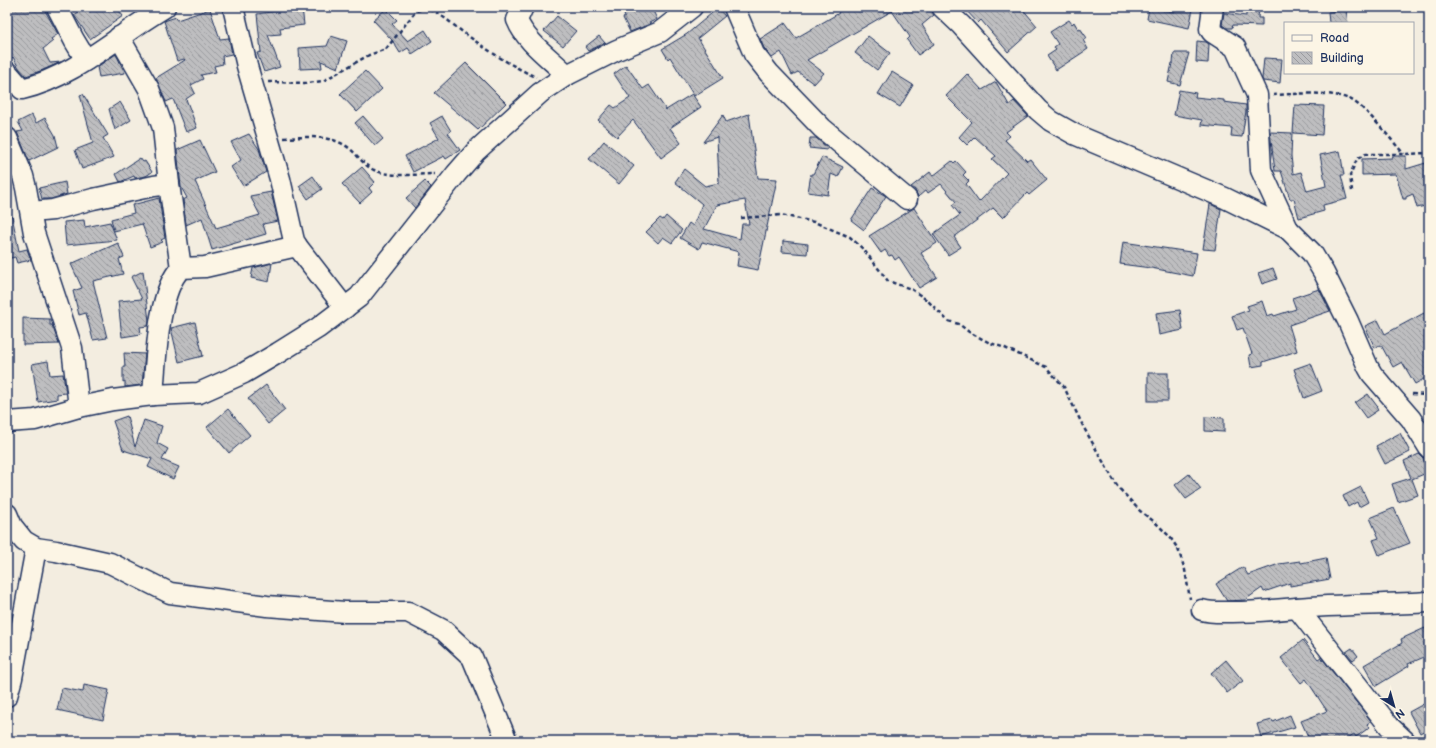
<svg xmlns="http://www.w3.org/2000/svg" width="1436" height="748" viewBox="0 0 1436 748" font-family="'Balsamiq Sans',sans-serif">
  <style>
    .building { fill: url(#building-back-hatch); stroke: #1b2f5e; fill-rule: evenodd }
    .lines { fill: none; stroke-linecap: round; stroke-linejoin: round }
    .minor-casing { stroke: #1b2f5e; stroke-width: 23 }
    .path { stroke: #1b2f5e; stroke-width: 2.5; stroke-dasharray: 4 3; stroke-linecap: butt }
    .minor { stroke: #fcf5e5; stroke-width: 20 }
  </style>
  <defs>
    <pattern id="building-back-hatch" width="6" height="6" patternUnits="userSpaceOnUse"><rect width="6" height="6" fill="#bebec0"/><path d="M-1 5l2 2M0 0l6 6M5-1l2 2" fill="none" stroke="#9a9b9f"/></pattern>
  </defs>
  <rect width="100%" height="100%" fill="#f3ede0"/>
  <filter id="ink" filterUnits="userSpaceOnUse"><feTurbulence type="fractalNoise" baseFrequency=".025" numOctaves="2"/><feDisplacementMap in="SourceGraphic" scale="8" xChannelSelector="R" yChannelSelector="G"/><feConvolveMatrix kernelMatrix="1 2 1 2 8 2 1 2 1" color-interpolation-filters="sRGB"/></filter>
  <g filter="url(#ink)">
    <g class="building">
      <path d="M7 7H43L58 34 51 39 53 41 43 49 50 63 61 62 43 70 26 76 19 68 13 57 9 61H7Z"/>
      <path d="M91 7H116L123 16 90 39 74 15 82 10 84 12Z"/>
      <path d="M285 7H302L304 25 280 28 281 34 268 35 280 67 264 72 257 53 261 52 257 14 285 10Z"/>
      <path d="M634 7H645L647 11 652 9 657 19 649 23 650 24 630 32 623 18 625 17 623 12Z"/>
      <path d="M836 7H930L934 15 922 25 934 44 918 55 907 40 910 37 892 11 807 60 824 73 814 84 798 72 792 75 781 52 772 58 764 48 760 39 785 23 796 38 839 13Z"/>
      <path d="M963 7H1021L1037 26 1008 52 981 20 978 23Z"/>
      <path d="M1175 7 1193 9 1189 28 1147 19 1149 8 1174 12Z"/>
      <path d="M1246 7H1259L1258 18H1262V26L1233 25 1232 28H1226L1222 25 1224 13 1246 16Z"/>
      <path d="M718 8 725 16 698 38 723 78 694 96 670 57 668 59 662 49 687 34Z"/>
      <path d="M210 9 220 39 229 38 232 54 222 56 223 64 214 66 216 72 201 75 203 79 191 85 195 93 186 99 197 128 186 132 173 99 166 102 156 78 185 60 184 59 177 61 164 21 176 17 177 20Z"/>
      <path d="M386 9 397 20 392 24 408 41 425 30 432 41 412 54 408 48 400 53 392 40 373 20Z"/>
      <path d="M1346 10 1348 23H1329L1328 12Z"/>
      <path d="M557 16 576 31 563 46 544 31Z"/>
      <path d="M1069 20 1072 24 1074 22 1078 29 1080 28 1087 38 1083 40 1088 49 1056 70 1047 56 1056 50 1054 47 1058 44 1050 32Z"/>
      <path d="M331 36 347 41 338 68 321 61 322 68 300 69 299 48 327 46Z"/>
      <path d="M599 36 605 43 588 51 585 47Z"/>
      <path d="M868 36 890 53 877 70 855 53Z"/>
      <path d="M1197 41 1206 42 1209 44 1208 63 1196 62Z"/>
      <path d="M1174 53H1189L1180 85 1168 82 1172 63H1173Z"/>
      <path d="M116 54 125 73 99 77 97 67Z"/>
      <path d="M1264 58 1282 59 1280 83 1263 81 1262 79Z"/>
      <path d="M466 63 506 103 478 130 434 93Z"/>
      <path d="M626 65 643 89 649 85 666 110 692 94 701 107 670 128 681 143 661 158 633 120 617 137 598 120 611 105 615 108 630 98 614 74Z"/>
      <path d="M365 71 382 89 357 112 340 94Z"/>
      <path d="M892 72 913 85 900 107 878 94Z"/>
      <path d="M967 74 982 90 996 82 1009 105 1014 101 1028 116 1006 132 1010 136 1005 140 1027 161 1030 159 1047 180 1029 195 1027 193 1003 218 993 208 957 235 954 237 961 247 948 255 933 234 960 215 952 205 956 202 941 184 928 193 926 190 918 197 915 190 911 187 930 172 933 176 952 161 954 163 956 161 966 172 963 175 969 181 966 184 979 202 1007 173 992 159 996 156 975 137 967 145 959 137 972 122 946 96Z"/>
      <path d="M1179 90 1196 93 1195 97 1224 100V102L1246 105V111L1242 137 1231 136 1232 128 1201 125 1202 120 1174 115Z"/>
      <path d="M83 94 108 135 103 138 114 157 82 169 75 150 93 143 80 95Z"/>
      <path d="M120 102 131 120 115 130 109 109Z"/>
      <path d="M1295 105 1324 106 1322 135 1293 133Z"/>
      <path d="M749 114 758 178 777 179 758 270 737 266 739 252 702 242 699 249 680 238 689 223 693 226 702 204 675 182 684 169 705 186 719 183 717 137 703 142 723 115 726 122ZM745 200 749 224H742L740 239 704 229 717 205Z"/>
      <path d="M32 115 36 123 45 118 55 135 58 147 29 161 17 132 23 131 18 122Z"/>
      <path d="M363 116 383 139 375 146 355 123Z"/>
      <path d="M442 116 451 131 448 133 460 150 446 159 444 156 413 172 405 156 439 138 430 123Z"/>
      <path d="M1270 132 1292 133 1291 156 1293 174 1301 172 1307 191 1326 186 1320 155 1340 151 1344 175H1341L1347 199 1323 205 1324 211 1299 218 1294 199H1290L1281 171H1275Z"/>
      <path d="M249 134 259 149 266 172 243 186 231 167 241 160 231 142Z"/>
      <path d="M810 138H816L828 148 827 150 809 148Z"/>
      <path d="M200 140 215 172 195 181 216 228 260 215 250 196 271 192 278 221 263 224 266 234 212 250 202 218 186 225 183 200 187 198 181 187 177 150Z"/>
      <path d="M604 141 634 166 619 184 589 159Z"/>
      <path d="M1392 156H1406V169L1429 162V205L1417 208 1413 194 1406 197V199H1403L1396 174 1362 175V159L1392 158Z"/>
      <path d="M822 157 843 167 838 177 831 174 828 195 808 192 811 174H813Z"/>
      <path d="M140 158 143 162 145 161 152 172 146 176 135 178 134 176 120 182 116 174Z"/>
      <path d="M362 167 375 182 369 188 372 192 360 203 342 184Z"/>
      <path d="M313 176 322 189 308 199 299 186Z"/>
      <path d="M425 181 431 187 415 208 406 198Z"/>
      <path d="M65 182 67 194 51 199H42L39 188Z"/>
      <path d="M872 188 886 196 864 230 851 220Z"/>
      <path d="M159 198 165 238 161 240 163 242 150 247 142 224 114 231 111 219 134 213 132 205Z"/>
      <path d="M1210 204 1221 209 1215 250 1203 249Z"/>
      <path d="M914 208 937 243 921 253 937 277 919 288 899 257 895 260 892 255 889 256 885 250 881 253 869 236Z"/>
      <path d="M7 216H12L19 251 27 249 31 260 17 263 15 257 7 259Z"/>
      <path d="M666 216 682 230 672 243 663 237 658 243 646 232 660 218 663 220Z"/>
      <path d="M84 220 85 227 110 222 117 240 66 245 64 222Z"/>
      <path d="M783 241 808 244 807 254 782 252Z"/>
      <path d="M1123 242 1197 253 1193 276 1151 268 1120 264Z"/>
      <path d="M118 243 124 257 119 259 123 274 93 281 107 338 93 340 86 313 79 315 73 291 82 288 71 264Z"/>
      <path d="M272 263 269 282 251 278 253 268Z"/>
      <path d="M1273 268 1277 279 1262 284 1258 273Z"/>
      <path d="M143 271 149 321 148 326 140 327 141 334 122 337 118 301 142 299 131 277Z"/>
      <path d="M1319 289 1330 311 1289 325 1297 351 1263 362V365L1251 367 1249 355 1252 354 1243 328 1237 330 1232 316 1249 310 1247 306 1262 301 1267 316 1273 314 1274 316 1296 309 1292 298Z"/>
      <path d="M1180 310 1183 330 1159 335 1156 313Z"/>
      <path d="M1424 313 1429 322V376L1415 384 1402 362 1393 367 1381 345 1375 348 1365 326 1378 320 1385 334Z"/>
      <path d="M23 318 50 319V325H52L59 344 23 345Z"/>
      <path d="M195 322 203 356 179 362 171 328Z"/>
      <path d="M124 353 145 354 142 385 125 387V381L123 382V367H125Z"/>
      <path d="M48 361 50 375 63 374 66 393 57 394V399L38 402 32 364Z"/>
      <path d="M1311 363 1322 391 1304 398 1294 369Z"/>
      <rect x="1148" y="373" width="20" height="28"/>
      <path d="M266 385 285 410 268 424 248 399Z"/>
      <path d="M1368 394 1377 406 1376 407 1378 410 1366 418 1355 403Z"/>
      <path d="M228 409 250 435 229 453 207 427Z"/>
      <path d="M127 416 135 447 144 420 162 426 157 443 168 449 162 460 179 467 173 479 148 467 152 459 123 450 113 421Z"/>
      <path d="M1205 417 1224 418V432L1205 431Z"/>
      <path d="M1400 433 1410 452 1385 464 1376 446Z"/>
      <path d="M1419 454 1423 458 1429 472 1412 479 1418 495 1398 502 1392 484 1411 478 1404 461Z"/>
      <path d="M1189 474 1201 489 1186 499 1175 485Z"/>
      <path d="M1361 487 1368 502 1359 507 1357 502 1348 507 1343 496Z"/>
      <path d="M1394 508 1410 543 1379 555 1373 540 1379 538 1370 518Z"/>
      <path d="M1326 558 1330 579 1290 586V583L1264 592 1262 588 1245 600 1227 601 1216 584 1243 567 1248 575 1279 564 1300 561 1301 563Z"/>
      <path d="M1425 628 1429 637V655L1408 664 1409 666 1376 686 1364 665 1402 643 1401 639Z"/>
      <path d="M1303 640 1318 659 1321 657 1371 721 1367 724 1370 727 1356 737 1354 734 1343 741H1310L1301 721 1327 711 1306 679 1301 683 1281 658Z"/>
      <path d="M1352 648 1358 656 1353 660 1346 652Z"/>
      <path d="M1226 660 1243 681 1227 693 1211 673Z"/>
      <path d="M84 685 109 690 103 720 57 710 62 688 83 692Z"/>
      <path d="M1429 701V728L1420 733 1409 712Z"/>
      <path d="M1290 715 1295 727 1261 737 1257 724 1272 720 1273 722Z"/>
    </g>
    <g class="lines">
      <g class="minor-casing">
        <g id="minor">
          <path d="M57 7 74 40 86 60"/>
          <path d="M233 7 247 66 280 179 294 241 297 246 345 308"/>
          <path d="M523 7 517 20C525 41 551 59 567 75"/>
          <path d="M734 7 754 54 769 73 822 128 907 199"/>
          <path d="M942 7 961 25 1038 110 1051 121 1074 134 1225 198 1288 229 1312 253 1324 273 1348 321 1368 367 1372 374 1411 419 1429 448"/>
          <path d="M1213 7 1210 29 1212 32 1235 47 1257 95 1261 170 1288 229"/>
          <path d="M119 37 149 89 163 128 169 184 181 268C157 292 156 362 153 395"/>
          <path d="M7 72 22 89C57 81 89 59 119 38 133 27 149 17 165 7"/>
          <path d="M7 138 23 176 26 188 34 233 72 348 79 407"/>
          <path d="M31 212 53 210 93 199 154 186 169 184"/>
          <path d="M181 268 205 267 297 246"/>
          <path d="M7 422 35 420 79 407 113 400 153 395 199 393 244 373 278 353 318 328 359 297 456 174 476 151 540 93 567 75 617 50 660 32 692 7"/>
          <path d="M7 514 12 526 24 541 36 548 56 551 110 563 170 593 267 606 345 612H408L443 630 472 657 507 741"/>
          <path d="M1297 608 1390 727 1405 741"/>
          <path d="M1202 610C1212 613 1222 612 1233 612 1254 612 1275 610 1297 608 1341 604 1385 605 1429 602"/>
          <path d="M7 696 12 678 36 548"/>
        </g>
      </g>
      <g class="path">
        <path d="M268 82 307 83 323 81 369 55 386 49 416 11 427 8C442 14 454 26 467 35 487 50 513 67 536 77"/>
        <path d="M1273 95C1295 94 1334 90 1353 101 1369 111 1391 140 1404 154"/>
        <path d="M284 138C306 137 330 134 349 148 358 155 363 165 374 170 391 178 418 174 435 174"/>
        <path d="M1352 191 1350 175 1357 159 1366 154H1404L1429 153"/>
        <path d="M741 218 781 215 814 222 850 237 864 250 888 281 911 289 927 300 948 321 959 324 969 332 988 342 1005 348 1046 367 1064 387 1084 428 1117 486 1140 511 1156 523 1170 537 1178 549 1185 570 1190 599"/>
        <path d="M1412 394 1429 395"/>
      </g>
      <use href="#minor" class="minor"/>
    </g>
  </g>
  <rect width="1436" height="748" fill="none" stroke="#fcf5e5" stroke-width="24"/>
  <rect x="12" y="12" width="1412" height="724" fill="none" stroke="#1b2f5e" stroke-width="1.5" filter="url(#ink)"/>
  <rect x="1284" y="22" width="130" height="52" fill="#fcf5e5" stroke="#a2a6af"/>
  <rect x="1292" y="35" width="20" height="6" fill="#fcf5e5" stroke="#a2a6af"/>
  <text x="1320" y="42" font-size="12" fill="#1b2f5e">Road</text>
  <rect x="1292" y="52" width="20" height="12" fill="url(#building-back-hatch)" stroke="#a2a6af"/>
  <text x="1320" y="62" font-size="12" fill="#1b2f5e">Building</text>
  <g transform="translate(1394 706) rotate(143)" stroke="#fcf5e5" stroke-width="3" paint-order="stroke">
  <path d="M0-3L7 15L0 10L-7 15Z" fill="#1b2f5e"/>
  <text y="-6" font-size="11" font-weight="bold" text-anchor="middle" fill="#1b2f5e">N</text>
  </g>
</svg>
